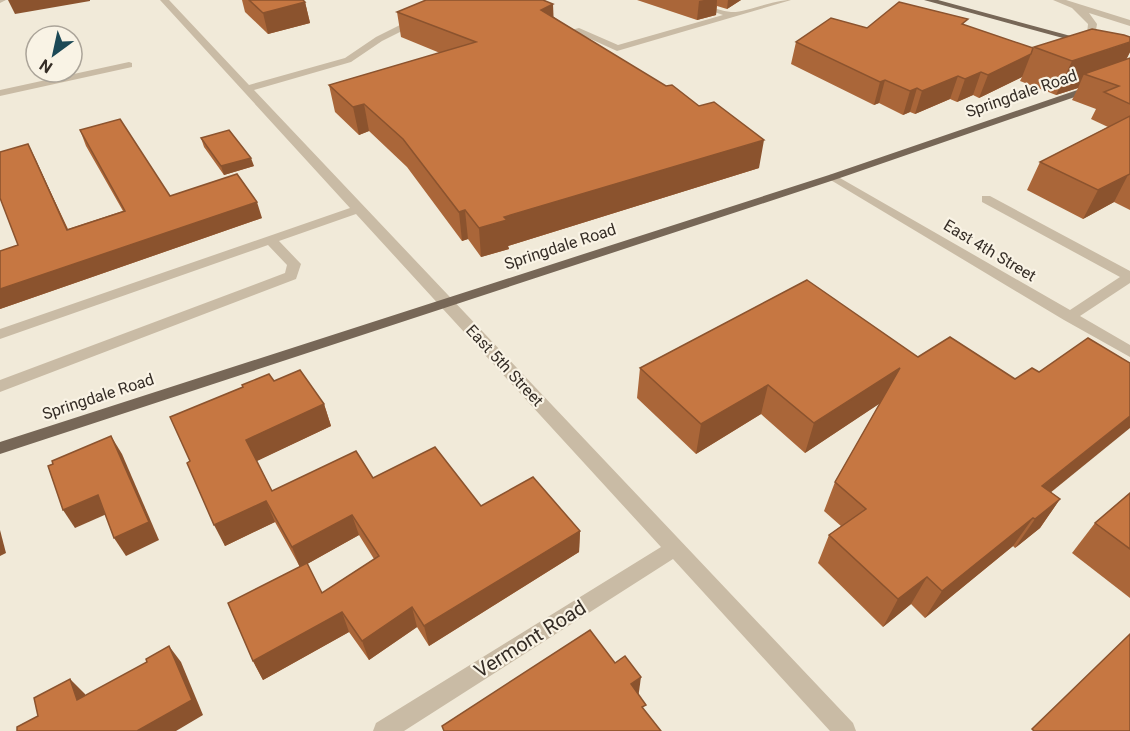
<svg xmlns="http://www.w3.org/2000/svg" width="1130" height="731" viewBox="0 0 1130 731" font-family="Roboto,sans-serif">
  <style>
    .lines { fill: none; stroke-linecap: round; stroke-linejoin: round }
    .minor { fill: #c9bba5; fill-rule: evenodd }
    .major { fill: #776757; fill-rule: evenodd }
    .wall { fill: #aa6639; fill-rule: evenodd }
    .shaded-wall { fill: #8b532e }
    .building { fill: #c67742; stroke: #8b532e; stroke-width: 1.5 }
    .labels { text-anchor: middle; stroke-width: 4.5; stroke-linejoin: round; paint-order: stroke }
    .street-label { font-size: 16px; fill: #352d26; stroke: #f9f3e5 }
    .near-street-label { font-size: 20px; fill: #352d26; stroke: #f9f3e5 }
  </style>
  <rect width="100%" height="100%" fill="#f1ead9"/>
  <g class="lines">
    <g class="minor">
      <path d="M0 0H6L0 3Z"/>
      <path d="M160 0H169L249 85 345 58 376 37 414 18H420V22L382 41 351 62 254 90 853 723 856 731H830L673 559 404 731H373L376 723 661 547 356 214 279 241 301 264 296 279 0 392V380L285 273 287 265 268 245 0 339V329L350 208Z"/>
      <path d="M680 0C698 0 713 10 731 12 745 13 772 0 791 0L617 51 571 30 579 28 618 45 723 15Z"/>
      <path d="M1053 0H1066L1130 20V26L1089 13 1097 24 1094 42 1086 44 1088 24 1072 8Z"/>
      <path d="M129 62 132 63V67L0 96V90Z"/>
      <path d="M833 174 1070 310 1120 277 982 202V196H990L1130 271V283L1080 316 1130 345V357L1064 320 829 179V175Z"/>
    </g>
    <g class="major">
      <path d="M924 0H938L1093 42 1085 44Z"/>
      <path d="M1130 72V78L837 179 0 454V442L829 175Z"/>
    </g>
  </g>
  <g class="wall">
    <path d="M242 0H303L305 2 310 23 268 34 245 12Z"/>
    <path d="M637 0H741L727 9 717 6 716 15 697 20Z"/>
    <path d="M397 12 554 17 759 168 508 246 509 249 481 257 468 239 462 241 407 167 369 131 359 135 335 112 329 85 440 53 401 37Z"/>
    <path d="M966 26 1033 48 1034 47 1130 52 1126 60 1130 58V210L1114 202 1083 219 1027 190 1040 162 1108 127 1091 119 1096 109 1072 100 1078 88 1056 95 1020 81 1022 77 979 98 973 95 957 102 950 99 915 114 910 112 903 115 879 103 874 105 791 64 796 42Z"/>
    <path d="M80 130 170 196 262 218 0 309V251L18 245 28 144 68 229 123 211 86 146Z"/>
    <path d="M201 138 254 166 224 175 204 147Z"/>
    <path d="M807 280 1051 492 1060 499 1040 528 1015 548 1013 546 925 618 911 604 883 627 818 563 829 535 841 526 824 511 835 482 880 403 805 453 761 414 696 454 637 398 640 368Z"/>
    <path d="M274 381 324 404 331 426 256 461 272 491 373 478 580 531 579 552 429 646 417 627 369 660 349 632 263 680 253 661 300 567 275 522 225 546 190 461ZM359 535 374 559 322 593 307 564Z"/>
    <path d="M1130 493V598L1072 553 1095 523Z"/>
  </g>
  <g class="shaded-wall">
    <path d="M8 0H90V1L15 14Z"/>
    <path d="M704 0H717L716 15 697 20 699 1Z"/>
    <path d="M728 0H741L727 9Z"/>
    <path d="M305 2 310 23 268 34 263 13Z"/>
    <path d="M553 4 554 28 541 10Z"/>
    <path d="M1130 42V52L1119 73 1084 74 1078 88 1056 95 1072 61Z"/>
    <path d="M1031 54 1022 77 979 98 988 75Z"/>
    <path d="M981 72 973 95 957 102 965 79Z"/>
    <path d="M958 76 950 99 915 114 922 91Z"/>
    <path d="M885 80 879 103 874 105 880 82Z"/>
    <path d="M917 88 910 112 903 115 910 91Z"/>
    <path d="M364 104 369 131 359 135 353 107Z"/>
    <path d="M764 140 759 168 508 246 509 249 481 257 479 228 504 217Z"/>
    <path d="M28 144 36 160 75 246 67 230Z"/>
    <path d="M251 158 254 166 224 175 221 166Z"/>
    <path d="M1129 173 1114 202 1083 219 1098 190Z"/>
    <path d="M257 202 262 218 0 309V289Z"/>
    <path d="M465 210 468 239 462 241 459 212Z"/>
    <path d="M900 368 888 398 805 453 814 423Z"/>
    <path d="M768 385 761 414 696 454 701 424Z"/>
    <path d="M324 404 331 426 255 462 246 440Z"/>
    <path d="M1130 416V428L1023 515 1042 486Z"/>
    <path d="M111 436 122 454 159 540 126 556 114 538Z"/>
    <path d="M98 495 109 513 75 528 63 510Z"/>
    <path d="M1060 499 1040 528 1015 548 1035 519Z"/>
    <path d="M266 501 275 522 225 546 214 525Z"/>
    <path d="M352 515 359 535 300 568 292 547Z"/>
    <path d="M1033 518 1013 546 925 618 942 591Z"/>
    <path d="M0 530 6 553 0 556Z"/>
    <path d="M580 531 579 552 429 646 424 626Z"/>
    <path d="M927 577 911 604 883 627 898 599Z"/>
    <path d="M412 607 417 627 369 660 362 641Z"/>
    <path d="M342 612 349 632 263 680 253 661Z"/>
    <path d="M169 646 181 662 203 715 176 731H137Z"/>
    <path d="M641 677 638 699 631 684Z"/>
    <path d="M70 679 85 694 91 716 77 700Z"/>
  </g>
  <g class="building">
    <path d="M249 0H303L305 2 263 13Z"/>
    <path d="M426 0H543L553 4 541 10 666 86 672 85 699 106 714 102 764 140 504 217 507 220 479 228 465 210 459 212 403 139 364 104 353 107 329 85 476 42 397 12Z"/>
    <path d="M899 2 968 19 962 24 1033 48 1031 54 988 75 981 72 965 79 958 76 922 91 917 88 910 91 885 80 880 82 796 42 831 18 867 28Z"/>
    <path d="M1092 29 1124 35 1130 37V42L1072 61 1034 47Z"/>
    <path d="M1130 58V104L1104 92 1119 86 1084 74Z"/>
    <path d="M1130 116V174L1098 190 1040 162Z"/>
    <path d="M120 119 170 196 237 174 257 202 0 289V251L18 245 0 198V152L28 144 67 230 125 211 80 130Z"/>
    <path d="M229 130 251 158 221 166 201 138Z"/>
    <path d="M807 280 918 357 950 337 1015 379 1032 368 1039 372 1088 338 1130 363V416L1042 486 1060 499 1035 519 1033 518 942 591 927 577 898 599 829 535 866 509 835 482 900 368 814 423 768 385 701 424 640 368Z"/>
    <path d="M300 370 324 404 246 440 272 491 356 451 373 478 435 447 481 506 533 477 580 531 424 626 412 607 362 641 342 612 253 661 228 603 307 563 322 593 379 556 352 515 292 547 266 501 214 525 187 463 190 461 170 417 243 387 242 385 269 374 274 381Z"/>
    <path d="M111 436 149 522 114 538 98 495 63 510 48 466 53 464 52 461Z"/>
    <path d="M1130 493V549L1095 523Z"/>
    <path d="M590 630 615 663 625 656 641 677 631 684 646 705 642 707 661 731H444L442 726Z"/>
    <path d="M1130 634V731H1034L1032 729Z"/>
    <path d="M169 646 192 700 137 731H17V727L38 716 34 698 70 679 77 700 147 662 146 659Z"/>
  </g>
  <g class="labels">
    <g class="street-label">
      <text transform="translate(1021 93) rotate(-19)" y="6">Springdale Road</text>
      <text transform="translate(560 246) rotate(-18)" y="6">Springdale Road</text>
      <text transform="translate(990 250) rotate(31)" y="6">East 4th Street</text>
      <text transform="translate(505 365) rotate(47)" y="6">East 5th Street</text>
      <text transform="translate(98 396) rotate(-18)" y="6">Springdale Road</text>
    </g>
    <g class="near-street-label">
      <text transform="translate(530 639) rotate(-32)" y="7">Vermont Road</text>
    </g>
  </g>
  <g transform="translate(54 54) rotate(213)"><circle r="28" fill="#f9f3e5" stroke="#aba499" stroke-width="1.5"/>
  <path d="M0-4.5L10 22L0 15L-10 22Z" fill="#1c4956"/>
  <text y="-9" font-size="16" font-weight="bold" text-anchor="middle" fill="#352d26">N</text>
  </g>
</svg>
